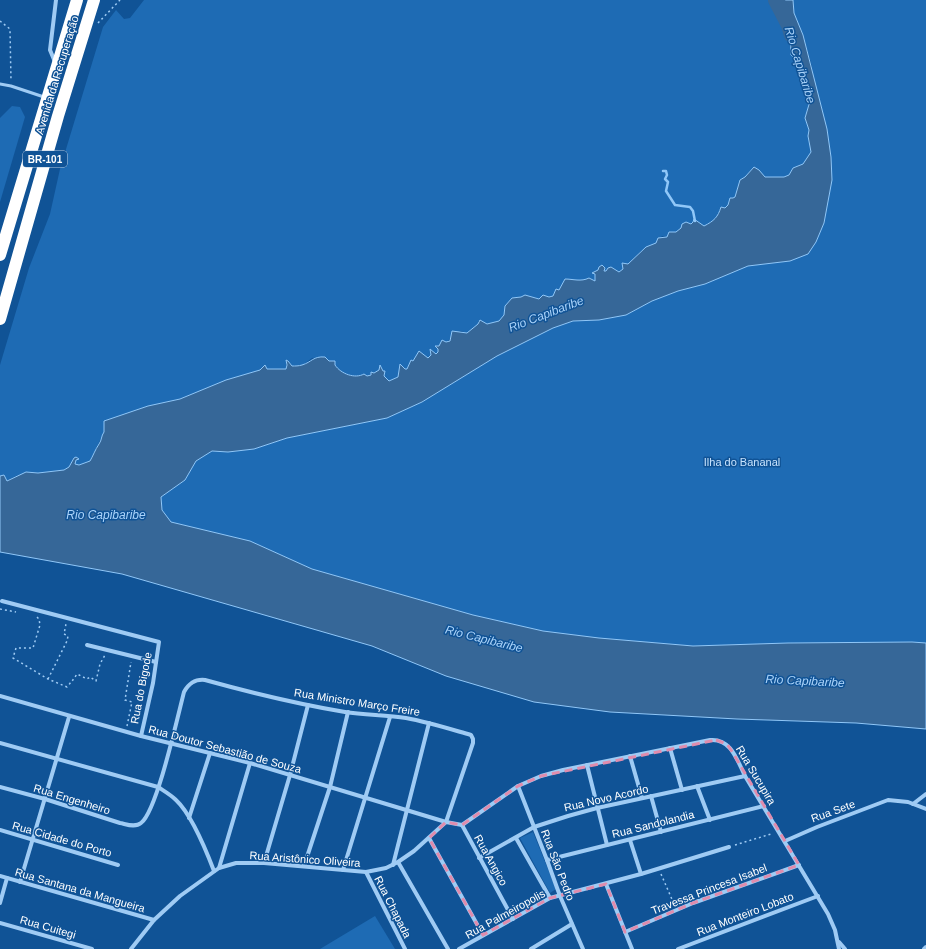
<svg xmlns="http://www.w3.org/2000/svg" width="926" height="949" viewBox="0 0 926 949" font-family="Arial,sans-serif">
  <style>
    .green { fill: #1e6bb4 }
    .water { fill: #366798; stroke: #90c7f8 }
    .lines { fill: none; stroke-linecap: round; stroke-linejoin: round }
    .stream { stroke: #90c7f8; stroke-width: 2.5 }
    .river { stroke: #366798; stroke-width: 16 }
    .path { stroke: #9fcbf4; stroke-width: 1.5; stroke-dasharray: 2 3; stroke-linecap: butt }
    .lane { stroke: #9fcbf4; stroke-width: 3 }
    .street { stroke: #9fcbf4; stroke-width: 4 }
    .highway { stroke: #fff; stroke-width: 12 }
    .marked { fill: none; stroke: #e08cad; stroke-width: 3; stroke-dasharray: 8 5; stroke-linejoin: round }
    .labels { text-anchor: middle; stroke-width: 3; stroke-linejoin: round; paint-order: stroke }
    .shield { fill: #105396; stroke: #b7cbe0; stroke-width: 1 }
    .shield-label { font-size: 10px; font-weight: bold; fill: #fff }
    .street-label { font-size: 11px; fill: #fff; stroke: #105396 }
    .park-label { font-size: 11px; fill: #c7e3fe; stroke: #105396 }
    .water-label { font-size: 12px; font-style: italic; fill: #abd4fb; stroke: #105396 }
  </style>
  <rect width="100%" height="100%" fill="#105396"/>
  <g class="green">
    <path d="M144 0H775L779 3 785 12 783 18 779 19C792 30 790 39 791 55L799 62 804 77V88L809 95 810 101 805 118 809 130 808 136 811 152 803 164 793 168 789 175 784 177H765L752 169 745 177 741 180 735 197 730 200 728 205 725 208 721 207C718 217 714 221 704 226L693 222 667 237 662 236 656 243 641 251 628 264H625L623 269 619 272 611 267 606 271 604 270 605 268 593 273 595 274V281C587 280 576 282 569 279L564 282 559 290H556L553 296C543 299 535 299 525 295L521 297 512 298 505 306 504 315 499 321 487 324 478 321V324L467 333 461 331 456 333C451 339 444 345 436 347L438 349V352L435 354 431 352V356L428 358 419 352 413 361 411 360 407 369H405L400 365 398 377 389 381C383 377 384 372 379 367V370L367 376H363L357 377 352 376 341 372 325 357 312 358 303 365 292 366 288 361H286V369H267L265 366 260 370 226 380 180 399 148 406 104 421V432L90 461 79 465 74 464 76 460 74 458 69 467 64 470 38 473 31 472 16 476 6 481 4 475 0 476V365L29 268 50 214 60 169 103 27 116 10 124 19 130 18Z"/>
    <path d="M793 0H926V643L912 642 788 643 693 646 599 638 543 631 473 615 312 569 250 541 171 522 162 510 161 497 185 480 196 461 212 451 228 452 254 449 287 438 387 418 422 402 497 356 553 328 573 321 599 320 626 315 652 301 678 291 705 284 748 266 790 261 816 242 825 221 812 67 803 35 794 13Z"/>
    <path d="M12 106 20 107 25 117 0 202V118Z"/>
    <path d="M533 832 556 889 550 893 520 838Z"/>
    <path d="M375 916 395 949H320Z"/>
  </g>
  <path class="water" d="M775 0H793L794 13 803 35 827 129 831 157 832 180 824 223 816 242 808 254 790 261 748 266 705 284 678 291 652 301 626 315 599 320 573 321 553 328 497 356 422 402 387 418 287 438 254 449 228 452 212 451 196 461 185 480 161 497 162 510 171 522 250 541 312 569 473 615 543 631 599 638 693 646 788 643 912 642 926 643V729L856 723 737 719 610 712 534 702 446 676 372 646 122 574 0 552V476L4 475 7 481 26 472 38 473 64 470 69 467 74 458 76 457 79 459 76 460 75 464 79 465 90 461C93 456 95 450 99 444 102 440 101 436 104 432V421L148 406 180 399 226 380 260 370 265 365 267 369H286L287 365 286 360 288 361 292 366C295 366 299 366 302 365 312 362 313 356 325 357L329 361H335V365C341 374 355 379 364 374L367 376 371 375V372L374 373 379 370 380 365 383 371H385L384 376 389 381 398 377 400 364 405 369H407L411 360 413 361 419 351 428 358 431 355 430 349 436 354 438 352V349L435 346H439L442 340 446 342 450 341 452 331 467 333 478 324 480 320 487 324 499 321 504 315 505 306 512 298 521 297 525 295 539 299 543 295 549 297 553 296 556 289 559 290 565 279C573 279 581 282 589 278L595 281V274L592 273 598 270 599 267 602 265 605 268 604 271H606L608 268 611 267 619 272 623 269 622 263 628 264 646 247 656 243 658 238 667 237 669 232H676L681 228 682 224 686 222 691 224 693 222 694 219 704 226C714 221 718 217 721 207L725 208 728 205 730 198H733L735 197 740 180 745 177 754 167 759 170 765 177H784L789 175 793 168 803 164 811 152 808 136 809 130 805 118 810 101 809 95 804 88V77L799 62 791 55C790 46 793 26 782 24L778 19 783 18 785 12 784 9 777 7V5L779 3Z"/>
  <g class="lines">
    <path class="stream" d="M663 171H666L667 175 665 179 668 182 666 191 675 205 690 207 693 211 695 221"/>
    <path class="river" d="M776 0 789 25 792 35"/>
    <g class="path">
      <path d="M0 21 10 29 11 81"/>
      <path d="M98 23 120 0"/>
      <path d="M0 609 16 612"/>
      <path d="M37 617 39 619 40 625 33 648H16L13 658 48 679 67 687C71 682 74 679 77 674L87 679 90 677 96 681 100 664 105 655"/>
      <path d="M48 679 67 641 68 636 64 634 66 624"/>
      <path d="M127 726 132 702 125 700 131 662"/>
      <path d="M735 845 771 834"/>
      <path d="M661 874 674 904"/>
    </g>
    <path class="lane" d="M0 84 11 86 44 97"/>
    <g class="street">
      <path d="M55 62 50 50 56 0"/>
      <path d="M2 601 159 642 153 683 141 736"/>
      <path d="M87 645 156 662"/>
      <path d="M0 696 141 736 250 763 446 822 462 825"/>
      <path d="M0 743 158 787C164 791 171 795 176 800 192 815 206 850 214 871"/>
      <path d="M670 748 682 790"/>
      <path d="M630 756 642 798"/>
      <path d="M587 765 607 845"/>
      <path d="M518 786 547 860 560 896 583 949"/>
      <path d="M697 786 710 820"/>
      <path d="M0 787 45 799 120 823C126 824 135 828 141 823 157 811 178 715 184 692 189 683 195 679 205 680 252 693 298 704 345 712 365 715 386 715 406 718 428 722 450 729 471 735L473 739V743L446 822 414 851 398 862 386 868 366 872 264 863H236L219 868 180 896 154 920 131 949"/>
      <path d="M651 796 661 832"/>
      <path d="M913 804 926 794"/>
      <path d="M189 818 210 753"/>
      <path d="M462 825 518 786 541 776 563 770 710 740C731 738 737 760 745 776L828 914 835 930 839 949"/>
      <path d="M462 825 513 919"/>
      <path d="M0 830 118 865"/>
      <path d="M429 838 483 935"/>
      <path d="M516 838 550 898"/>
      <path d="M630 840 641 874"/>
      <path d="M785 841 817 827 888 800 908 802 926 809"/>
      <path d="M479 858 534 827 568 816 597 808 745 776"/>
      <path d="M547 860 764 806"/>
      <path d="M398 862 448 949"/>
      <path d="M264 863 290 775 308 705"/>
      <path d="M393 865 429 723"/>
      <path d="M304 866 330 787 348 712"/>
      <path d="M219 868 250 763"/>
      <path d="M343 870 390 717"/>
      <path d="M366 872 405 949"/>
      <path d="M0 876 154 920"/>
      <path d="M20 882 69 717"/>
      <path d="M606 884 632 949"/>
      <path d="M0 903 7 878"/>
      <path d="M0 923 92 949"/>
      <path d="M625 932 693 903 799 865"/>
      <path d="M839 942 845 949"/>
      <path d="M459 949 550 898 641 874 729 847"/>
      <path d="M531 949 572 924"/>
      <path d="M678 949 818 896"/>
      <path d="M924 949 926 947"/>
    </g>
    <g class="highway">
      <path d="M0 255 77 0"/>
      <path d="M0 319 58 116 94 0"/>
    </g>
  </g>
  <path class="marked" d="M716 740 727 744 733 753 799 865 693 903 625 932 606 884 550 898 483 935 429 838 446 822 462 825 518 786 541 776Z"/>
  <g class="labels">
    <rect class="shield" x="23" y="151" width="44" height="16" rx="3"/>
    <g class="shield-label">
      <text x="45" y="163">BR-101</text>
    </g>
    <g class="street-label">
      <text transform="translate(57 75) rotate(-73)" y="4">Avenida da Recuperação</text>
      <text transform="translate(141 688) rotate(-79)" y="4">Rua do Bigode</text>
      <text transform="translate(357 702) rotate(9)" y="4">Rua Ministro Março Freire</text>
      <text transform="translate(225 749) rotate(15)" y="4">Rua Doutor Sebastião de Souza</text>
      <text transform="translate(756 775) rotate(59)" y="4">Rua Sucupira</text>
      <text transform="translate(606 798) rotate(-13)" y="4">Rua Novo Acordo</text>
      <text transform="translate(72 799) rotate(17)" y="4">Rua Engenheiro</text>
      <text transform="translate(833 811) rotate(-20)" y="4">Rua Sete</text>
      <text transform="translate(653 824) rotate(-14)" y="4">Rua Sandolandia</text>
      <text transform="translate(62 839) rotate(16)" y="4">Rua Cidade do Porto</text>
      <text transform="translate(305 859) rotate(4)" y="4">Rua Aristônico Oliveira</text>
      <text transform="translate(491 860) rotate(61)" y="4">Rua Angico</text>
      <text transform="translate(558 865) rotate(69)" y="4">Rua São Pedro</text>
      <text transform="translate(709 889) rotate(-21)" y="4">Travessa Princesa Isabel</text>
      <text transform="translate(80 890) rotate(16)" y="4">Rua Santana da Mangueira</text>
      <text transform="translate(393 907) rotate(63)" y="4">Rua Chapada</text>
      <text transform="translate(505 914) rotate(-29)" y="4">Rua Palmeiropolis</text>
      <text transform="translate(745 914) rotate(-21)" y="4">Rua Monteiro Lobato</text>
      <text transform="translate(48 927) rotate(16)" y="4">Rua Cuitegi</text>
    </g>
    <g class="park-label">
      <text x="742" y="466">Ilha do Bananal</text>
    </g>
    <g class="water-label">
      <text transform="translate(800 65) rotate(73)" y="4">Rio Capibaribe</text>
      <text transform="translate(546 314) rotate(-21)" y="4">Rio Capibaribe</text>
      <text x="106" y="519">Rio Capibaribe</text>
      <text transform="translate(484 639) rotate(14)" y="4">Rio Capibaribe</text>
      <text transform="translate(805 681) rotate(3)" y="4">Rio Capibaribe</text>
    </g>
  </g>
</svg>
